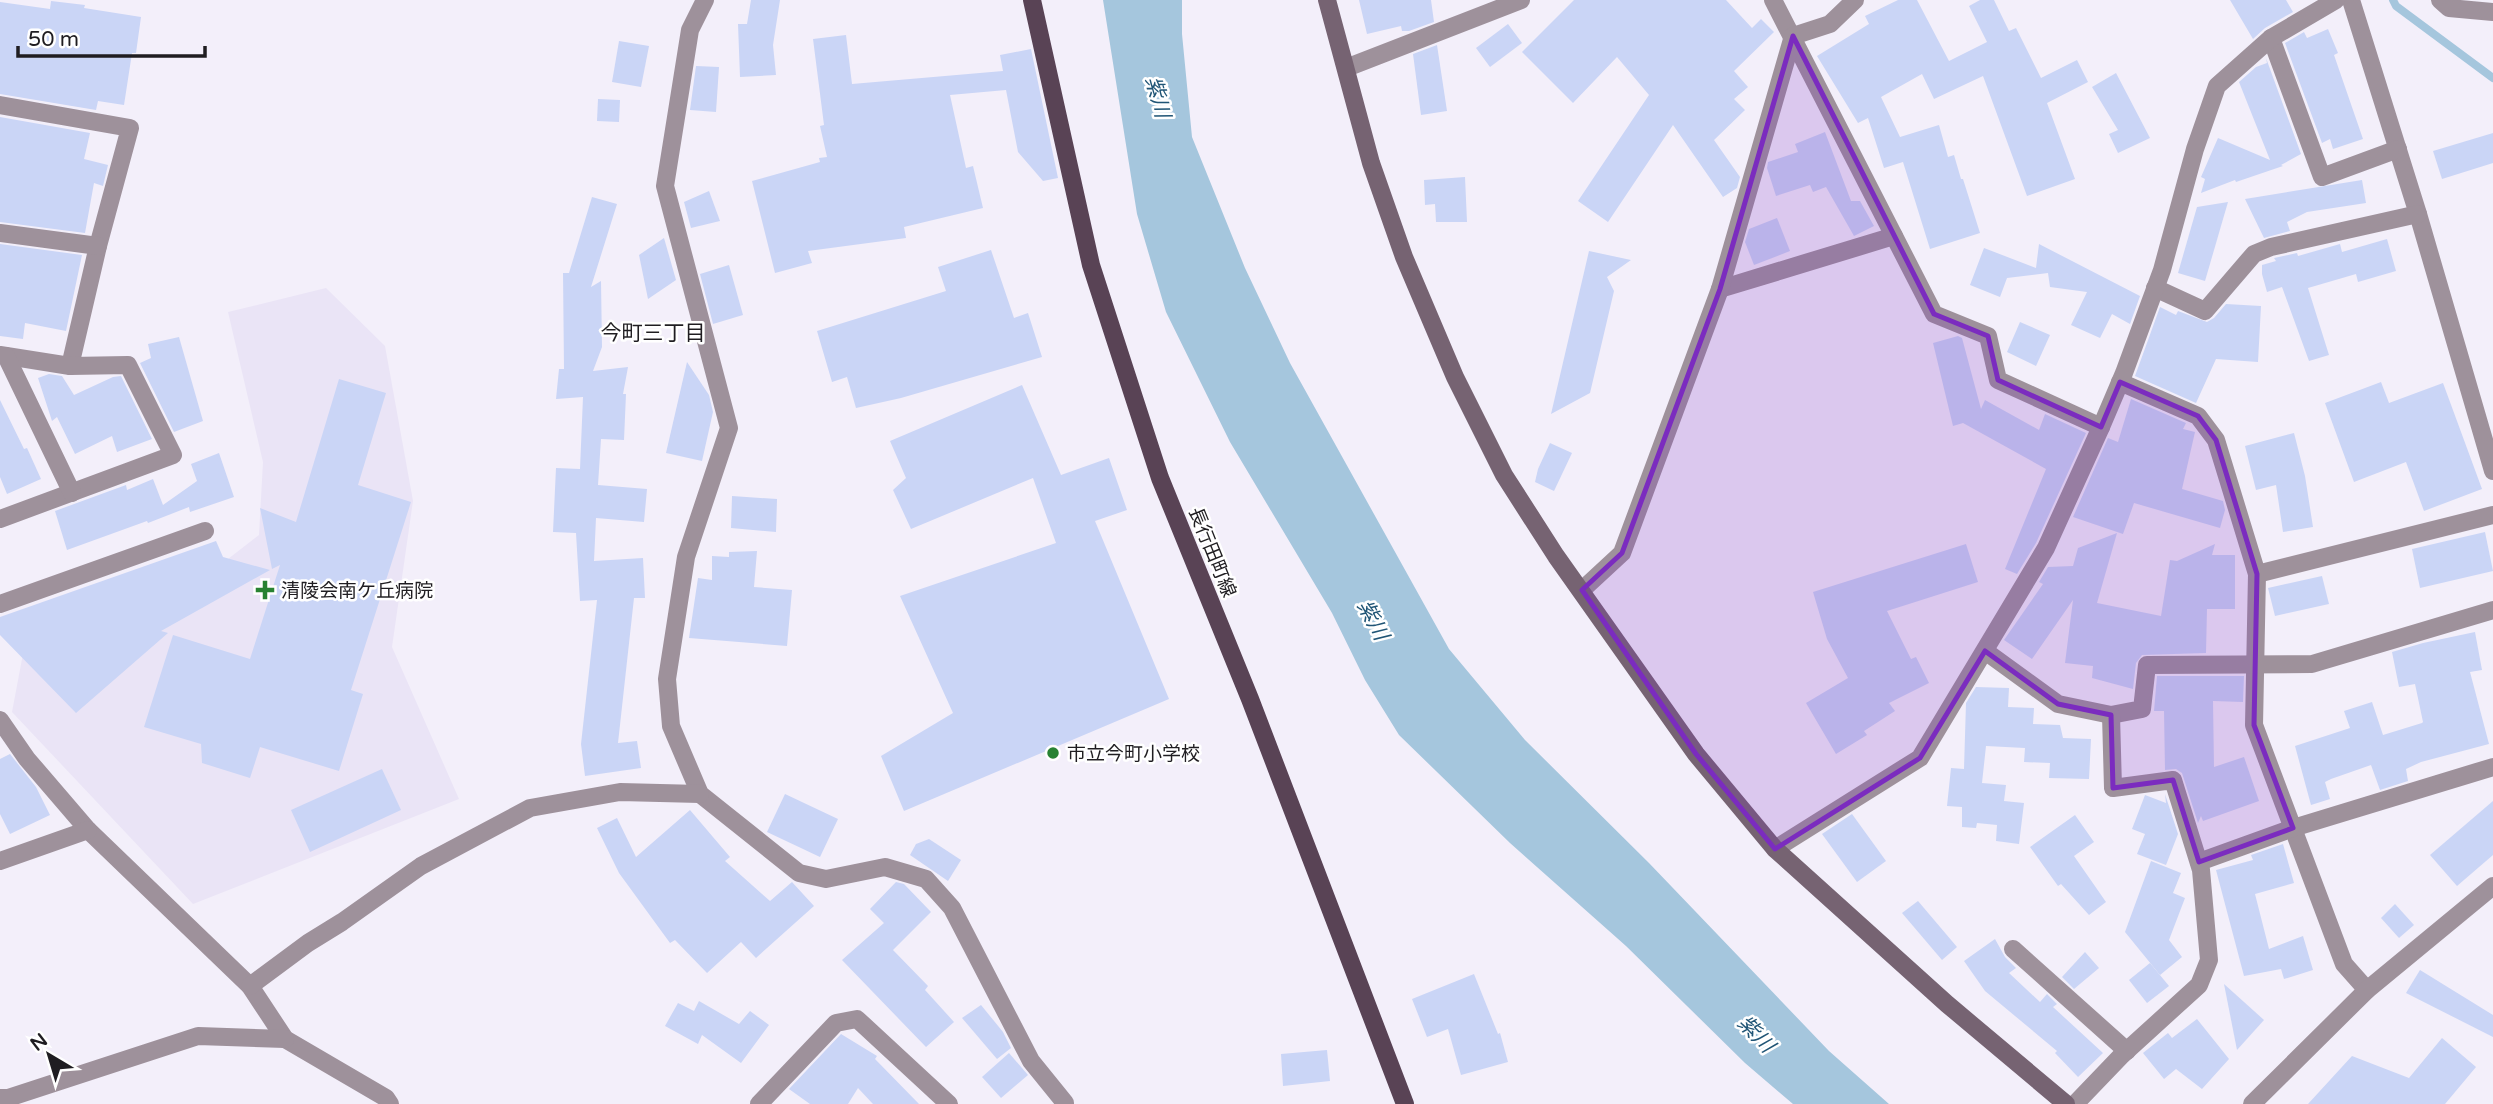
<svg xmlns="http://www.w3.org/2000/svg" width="2493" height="1104" viewBox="0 0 2493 1104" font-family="'Varela Round','Noto Sans JP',sans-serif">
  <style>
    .built { fill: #eae4f6 }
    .water { fill: #a5c6dd }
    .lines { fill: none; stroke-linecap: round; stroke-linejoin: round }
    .stream { stroke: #a5c6dd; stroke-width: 8 }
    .building { fill: #cad5f6 }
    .street { stroke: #9e919b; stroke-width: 18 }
    .secondary { stroke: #766372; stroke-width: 18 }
    .primary { stroke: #594355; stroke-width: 18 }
    .marked { fill: #7b2cbf; fill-opacity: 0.2; stroke: #7b2cbf; stroke-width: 5; stroke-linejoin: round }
    .poi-dot { fill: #288232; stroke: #fff; stroke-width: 2.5 }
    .labels { text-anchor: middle; stroke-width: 5; stroke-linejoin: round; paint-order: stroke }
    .street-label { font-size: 19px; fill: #1f1d21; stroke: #fff }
    .poi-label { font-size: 19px; fill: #1f1d21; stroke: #fff; text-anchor: start }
    .water-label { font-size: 21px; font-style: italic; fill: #205576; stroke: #fff }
    .neighbourhood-label { font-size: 21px; fill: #1f1d21; stroke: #fff }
  </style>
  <rect width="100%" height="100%" fill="#f3effa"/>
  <path class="built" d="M326 288 385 346 413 501 392 647 459 799 193 904 12 712 29 622 228 559 259 535 263 462 228 312Z"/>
  <path class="water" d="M1103 0H1182V34L1192 137 1245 268 1290 363 1449 649 1525 740 1649 863 1829 1051 1889 1104H1793L1745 1063 1626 946 1510 843 1399 735 1365 680 1332 613 1230 442 1166 312 1137 214Z"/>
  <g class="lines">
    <path class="stream" d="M2393 0 2396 6 2493 78"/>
  </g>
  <g class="building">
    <path d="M751 0H780L773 45 776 75 740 77 738 24H747Z"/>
    <path d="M1359 0H1431L1434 22 1409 31H1402L1401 26 1367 34Z"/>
    <path d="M1574 0H1726L1752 28 1761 19 1774 32 1734 71 1748 87 1734 99 1745 110 1714 140 1740 177 1737 188 1723 197 1673 125 1608 222 1578 201 1649 95 1617 57 1573 103 1522 52Z"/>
    <path d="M1898 0H1917L1949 61 1987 42 1969 6 1980 0H1994L2009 31 2016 28 2041 78 2077 60 2088 82 2047 103 2075 179 2027 196 1983 76 1934 99 1922 74 1881 97 1900 137 1939 125 1948 157 1954 155 1961 179H1963L1980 233 1930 249 1903 162 1884 168 1868 118 1858 123 1817 56 1869 24 1865 16Z"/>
    <path d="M2230 0H2286L2293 12 2265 28 2253 39Z"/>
    <path d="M51 1 85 5 84 8 141 17 136 53H132L124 105 98 101 96 110 0 94V2L50 9Z"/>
    <path d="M1508 24 1522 43 1490 67 1476 48Z"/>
    <path d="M2328 29 2338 53 2334 55 2363 139 2333 149 2330 139 2322 143 2285 43 2304 32 2307 38Z"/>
    <path d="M846 35 852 84 1003 71 1000 55 1031 49 1058 178 1043 181 1018 152 1006 90 950 95 966 168 973 166 983 208 904 227 906 238 808 251 812 263 775 273 752 181 820 162 819 158 827 157 820 126 824 125 813 39Z"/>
    <path d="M619 41 649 46 641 87 612 82Z"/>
    <path d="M1437 45 1447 111 1421 115 1413 54Z"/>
    <path d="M2266 58 2301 154 2281 165 2283 166 2236 182 2235 180 2201 193 2205 179 2201 177 2218 138 2270 160 2239 82 2256 67 2267 63Z"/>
    <path d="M696 66 719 67 716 112 690 110Z"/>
    <path d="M2116 73 2150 138 2118 153 2109 134 2118 130 2092 87Z"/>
    <path d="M598 99 620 100 619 122 597 121Z"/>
    <path d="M0 117 90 133 84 159 108 165 103 186 94 183 85 233 0 222Z"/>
    <path d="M1825 132 1851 201H1860L1874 226 1854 236 1826 187 1813 192 1810 185 1776 196 1767 168 1768 162 1798 152 1795 144Z"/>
    <path d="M2493 133V163L2442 179 2433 151Z"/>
    <path d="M1465 177 1467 222H1436L1435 204 1425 205 1424 180Z"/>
    <path d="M2362 180 2366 203 2307 212 2287 222 2290 231 2264 238 2245 199Z"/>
    <path d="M709 191 720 221 691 228 684 202Z"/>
    <path d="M592 197 617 204 591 287 601 281 602 347 593 371 628 367 623 394H626L624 440 601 439 598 485 647 489 644 522 596 518 594 561 643 558 645 598H634L618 743 637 741 641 768 585 776 581 744 597 600 580 601 576 533 553 532 556 468 580 469 583 397 556 399 559 369H564L563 273H569Z"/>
    <path d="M2228 202 2205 281 2178 273 2197 207Z"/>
    <path d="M1777 218 1790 251 1754 265 1745 242 1749 229Z"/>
    <path d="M664 238 676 280 648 299 639 255Z"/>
    <path d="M2387 239 2396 271 2358 282 2356 274 2308 288 2329 355 2309 361 2282 287 2267 292 2262 274V265L2276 261 2274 258 2297 253 2298 256 2340 244 2342 252Z"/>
    <path d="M0 244 82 255 66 331 25 323 23 339 0 336Z"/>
    <path d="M2039 244 2140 296 2130 324 2112 314 2100 338 2071 325 2087 292 2050 287 2048 273 2007 278 2000 297 1970 285 1984 248 2036 268Z"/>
    <path d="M991 250 1014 318 1028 313 1042 357 901 398 856 408 847 377 832 382 817 331 946 291 938 267Z"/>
    <path d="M1589 251 1631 260 1607 277 1614 291 1590 393 1551 414Z"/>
    <path d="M729 265 743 315 713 324 700 274Z"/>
    <path d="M2226 304 2261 306 2258 362 2216 359 2196 403 2135 376 2160 307 2176 315 2178 311 2207 322 2214 318Z"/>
    <path d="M2020 322 2050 335 2036 366 2007 352Z"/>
    <path d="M1958 336 1962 338 1981 409 1985 400 2039 430 2045 414 2086 433 2036 543 2017 574 2005 569 2046 469 1963 423 1953 426 1933 343Z"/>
    <path d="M179 337 203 421 174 432 140 363 151 358 148 344Z"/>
    <path d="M687 362 709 395 713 412 702 461 666 453Z"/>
    <path d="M49 374 62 376 74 395 113 377 121 376 152 439 117 452 112 436 75 454 57 417 52 421 38 378Z"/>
    <path d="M339 379 386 393 358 485 411 502 351 690 363 694 339 771 260 747 250 778 202 763 201 744 144 727 173 635 250 659 280 565 272 569 260 508 296 522Z"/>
    <path d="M2381 382 2389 403 2443 383 2482 489 2424 511 2406 462 2354 482 2325 403Z"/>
    <path d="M1022 385 1061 475 1109 458 1127 510 1095 521 1169 699 904 811 881 756 953 713 900 596 1056 543 1033 478 911 529 893 490 906 478 890 441Z"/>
    <path d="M2131 399 2186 423 2183 429 2195 432 2182 489 2223 501 2225 510 2220 528 2134 503 2123 534 2073 517 2108 438 2118 442Z"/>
    <path d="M0 400 24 449 27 448 41 479 7 494 0 477Z"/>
    <path d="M2294 433 2305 476 2313 527 2283 532 2276 485 2256 490 2245 446Z"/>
    <path d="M1550 443 1572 453 1554 491 1535 482 1538 469Z"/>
    <path d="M219 453 234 497 190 512 189 507 148 523 147 521 67 550 55 511 126 485 127 490 153 479 163 505 197 481 191 464Z"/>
    <path d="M732 496 777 499 776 532 731 528Z"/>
    <path d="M2485 532 2493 571 2420 588 2412 549Z"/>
    <path d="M2117 533 2097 603 2161 616 2170 560 2177 561 2215 544 2212 555H2235V609H2207L2206 653 2142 655 2136 663 2133 689 2092 678 2093 666 2065 663 2073 600 2032 659 2004 640 2043 584 2039 582 2048 567 2073 566 2078 548Z"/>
    <path d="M216 541 223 557 270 570 161 631 168 633 76 713 0 635V617Z"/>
    <path d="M1966 544 1978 582 1887 611 1911 659 1916 657 1929 683 1889 703 1895 711 1864 731 1867 735 1836 754 1806 703 1848 678 1827 639 1813 592Z"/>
    <path d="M757 551 754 587 792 590 787 646 689 638 698 578 712 580V556L729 557V552Z"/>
    <path d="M2322 576 2329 604 2275 616 2268 588Z"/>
    <path d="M2475 632 2482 670 2470 672 2489 744 2421 762 2406 769 2408 781 2380 790 2371 765 2331 779 2325 782 2330 799 2311 805 2295 746 2350 728 2344 711 2372 702 2383 735 2422 723 2423 722 2415 684 2399 687 2392 652 2423 643Z"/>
    <path d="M2157 676H2244L2243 702 2213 701 2214 767 2244 757 2259 801 2203 821 2201 816 2198 823 2182 773 2176 769 2165 770 2164 711H2154Z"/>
    <path d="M1976 687 2009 688 2008 707 2034 708 2033 724 2060 725 2063 738 2091 739 2089 779 2049 778 2050 763 2024 762 2025 748 1986 746 1982 783 2006 785 2004 801 2024 803 2019 844 1996 841 1997 825 1977 823 1976 828 1962 827V807L1947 806 1951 768 1964 769 1966 703Z"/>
    <path d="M10 754 36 787 50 815 10 834 0 814V759Z"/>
    <path d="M382 769 401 810 310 852 291 810Z"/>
    <path d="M785 794 838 819 820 857 767 832Z"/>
    <path d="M2165 794 2178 834 2166 865 2137 854 2145 834 2132 829 2145 795 2166 803Z"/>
    <path d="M2493 801V855L2457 886 2430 855Z"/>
    <path d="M690 810 730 857 725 861 770 901 792 882 814 906 756 958 741 942 707 973 675 940 670 943 619 873 597 828 617 818 636 857Z"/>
    <path d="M1852 814 1886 861 1857 882 1822 834Z"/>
    <path d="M2075 815 2094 842 2074 856 2106 902 2089 915 2061 884 2058 886 2030 847Z"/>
    <path d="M929 839 961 860 948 881 910 855 916 844Z"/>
    <path d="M2283 844 2294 883 2255 894 2269 949 2303 936 2313 970 2284 979 2281 969 2244 976 2216 870 2253 860 2251 855Z"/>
    <path d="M2151 861 2181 873 2173 893 2185 898 2169 940 2182 957 2160 975 2125 932Z"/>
    <path d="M896 882 904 884 931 912 893 950 928 986 925 990 954 1022 926 1047 842 960 884 923 870 909Z"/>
    <path d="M1918 901 1957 947 1942 960 1902 913Z"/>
    <path d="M2395 904 2414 925 2399 938 2381 918Z"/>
    <path d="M1995 939 2005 957 2016 968 2009 973 2040 1002 2047 994 2057 1004 2053 1007 2103 1053 2078 1077 2055 1053 2057 1051 1985 991 1964 961Z"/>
    <path d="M2085 952 2099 968 2074 989 2062 977Z"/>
    <path d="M2150 963 2169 986 2147 1003 2129 980Z"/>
    <path d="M2420 970 2493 1015V1037L2406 993Z"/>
    <path d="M1474 974 1498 1034 1500 1033 1508 1062 1461 1075 1448 1029 1427 1037 1412 999Z"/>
    <path d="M2224 984 2264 1020 2237 1050Z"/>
    <path d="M699 1001 739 1024 750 1011 769 1025 741 1063 702 1035 698 1044 665 1026 678 1003 694 1011Z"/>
    <path d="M981 1005 1003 1032 1011 1048 997 1059 962 1018Z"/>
    <path d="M2197 1019 2229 1059 2202 1089 2176 1069 2164 1079 2143 1053 2168 1033 2172 1038Z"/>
    <path d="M841 1034 877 1056 875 1059 919 1104H873L858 1088 848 1104H810L789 1089Z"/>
    <path d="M2442 1038 2476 1067 2445 1104H2308L2352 1056 2409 1078Z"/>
    <path d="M1327 1050 1330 1081 1283 1086 1281 1054Z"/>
    <path d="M1009 1053 1028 1075 1001 1098 982 1077Z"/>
  </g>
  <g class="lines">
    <g class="street">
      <path d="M705 0 690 30 665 186 729 428 686 557 667 679 671 726 700 794 799 873 826 879 885 867 926 879 952 908 1031 1061 1065 1103"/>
      <path d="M1773 0 1934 314 1988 336 1998 380 2101 427"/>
      <path d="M2351 0 2418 214 2493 471"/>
      <path d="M2440 0 2449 8 2493 12"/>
      <path d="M2271 38 2322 177 2398 149"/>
      <path d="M1346 68 1521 0"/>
      <path d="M0 105 130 128 98 246 70 366"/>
      <path d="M0 233 98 246"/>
      <path d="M2155 288 2205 311 2254 254 2271 247 2418 214"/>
      <path d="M1720 289 1894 236"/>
      <path d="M0 355 70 366 128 365 173 455 0 519"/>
      <path d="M6 356 72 493"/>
      <path d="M2120 382 2198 416 2216 440 2257 574 2254 725 2344 964 2367 990"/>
      <path d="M2257 574 2493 515"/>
      <path d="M1582 590 1622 553 1720 289 1793 36 1830 24 1855 0"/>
      <path d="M0 604 205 531"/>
      <path d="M1985 651 2058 704 2111 715 2142 709 2147 665 2312 664 2493 610"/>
      <path d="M0 720 27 759 88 830 250 986 285 1039 386 1098 390 1104"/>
      <path d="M1775 849 1920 758 2046 548 2101 427 2124 373 2162 270 2195 149 2217 86 2271 38 2336 0"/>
      <path d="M0 861 88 830"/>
      <path d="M2199 862 2293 828 2493 767"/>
      <path d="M2013 949 2127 1051"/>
      <path d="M250 986 308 943 342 922 421 866 530 808 620 792 700 794"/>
      <path d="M0 1098H8L198 1036 285 1039"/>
      <path d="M759 1104 836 1023 857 1019 949 1104"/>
      <path d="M2075 1104 2122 1055 2199 985 2209 960 2201 870 2173 780 2113 788 2111 715"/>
      <path d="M2252 1104 2367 990 2493 886"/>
    </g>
    <path class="secondary" d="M1327 0 1371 163 1404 257 1455 377 1504 475 1556 556 1696 754 1775 849 1947 1004 2066 1104"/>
    <path class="primary" d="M1032 0 1091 265 1160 478 1250 699 1405 1104"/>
  </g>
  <path class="marked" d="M1793 36 1934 314 1988 336 1998 380 2101 427 2120 382 2198 416 2216 440 2257 574 2254 725 2293 828 2199 862 2173 780 2113 788 2111 715 2058 704 1985 651 1920 758 1775 849 1696 754 1582 590 1622 553 1720 289Z"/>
  <g class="poi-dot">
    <path d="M261.5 579.5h7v7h7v7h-7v7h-7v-7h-7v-7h7z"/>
    <circle cx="1053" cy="753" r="7"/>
  </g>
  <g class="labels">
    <g class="street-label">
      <text transform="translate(1213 552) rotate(68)" y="7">長行田町線</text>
    </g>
    <g class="poi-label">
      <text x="281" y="597">清陵会南ケ丘病院</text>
      <text x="1067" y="760">市立今町小学校</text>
    </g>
    <g class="water-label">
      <text transform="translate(1158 97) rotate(75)" y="7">紫川</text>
      <text transform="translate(1373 620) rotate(62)" y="7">紫川</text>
      <text transform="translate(1756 1034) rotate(46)" y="7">紫川</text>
    </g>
    <g class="neighbourhood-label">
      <text x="653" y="340">今町三丁目</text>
    </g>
  </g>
  <g transform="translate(49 1055) rotate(322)" stroke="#ffffff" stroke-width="5" paint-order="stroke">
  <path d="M0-5L12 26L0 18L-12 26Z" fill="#1f1d21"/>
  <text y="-10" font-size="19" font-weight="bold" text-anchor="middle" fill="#1f1d21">N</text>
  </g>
  <path d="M18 46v10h187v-10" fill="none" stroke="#1f1d21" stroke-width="3.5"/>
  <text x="28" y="46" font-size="21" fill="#1f1d21" stroke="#ffffff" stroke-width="5" paint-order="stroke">50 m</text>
</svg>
